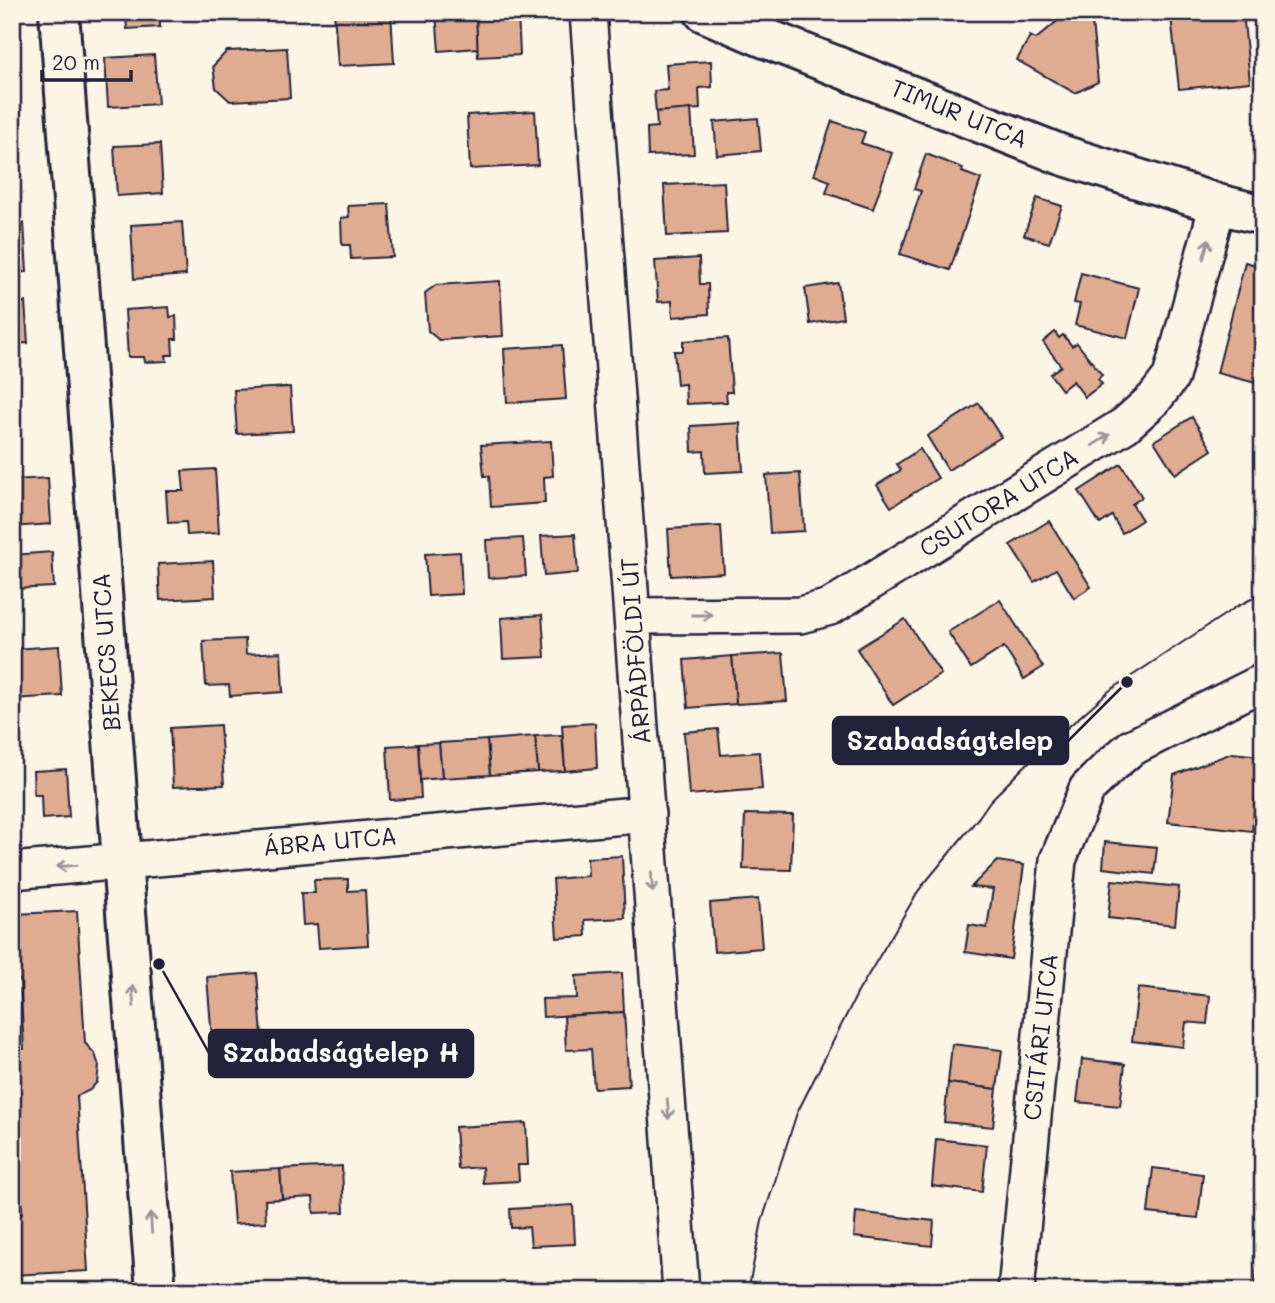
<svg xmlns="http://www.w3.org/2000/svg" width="1275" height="1303" viewBox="0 0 1275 1303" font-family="Mali,sans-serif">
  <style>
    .building { fill: #dfac92; stroke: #22223b; stroke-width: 2 }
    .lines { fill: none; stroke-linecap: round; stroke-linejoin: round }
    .street-casing { stroke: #22223b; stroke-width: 40 }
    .secondary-casing { stroke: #22223b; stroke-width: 44 }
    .street { stroke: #fcf5e5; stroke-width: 35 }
    .secondary { stroke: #fcf5e5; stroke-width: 38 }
    .tram { stroke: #22223b; stroke-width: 2 }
    .oneway { stroke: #9a9698 }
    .labels { text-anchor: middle; stroke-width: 7; stroke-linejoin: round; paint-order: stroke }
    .street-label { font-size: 24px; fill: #22223b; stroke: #fcf5e5 }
    .leader { fill: none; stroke: #22223b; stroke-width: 2.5 }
    .callout-dot { fill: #22223b; stroke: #fcf5e5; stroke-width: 2.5 }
    .callout { fill: #22223b; stroke: #22223b; stroke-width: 2.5 }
    .callout-label { font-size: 26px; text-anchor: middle; font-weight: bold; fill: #fff }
  </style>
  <rect width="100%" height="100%" fill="#fcf5e5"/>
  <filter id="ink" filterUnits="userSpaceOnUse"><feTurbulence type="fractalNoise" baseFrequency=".0143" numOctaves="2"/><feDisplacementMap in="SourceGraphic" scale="14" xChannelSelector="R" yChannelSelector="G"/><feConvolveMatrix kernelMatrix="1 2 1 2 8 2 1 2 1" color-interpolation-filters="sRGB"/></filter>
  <g filter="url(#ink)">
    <g class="building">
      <path d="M113 12H172V14L160 15V27L127 29 126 17 114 18Z"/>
      <path d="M334 12H391L394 63 338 66Z"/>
      <path d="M436 12H476L478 48 439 51Z"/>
      <path d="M476 12H518L520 55 478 57Z"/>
      <path d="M1062 12H1091L1098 82 1075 93 1017 60 1030 36 1036 39 1062 17Z"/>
      <path d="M1204 12H1243L1250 82 1179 89 1171 16Z"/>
      <path d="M287 48 290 98 230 101 216 88 213 66 227 51Z"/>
      <path d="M154 55 158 104 108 107 105 58Z"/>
      <path d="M711 61 712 87 699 88 700 109 656 112 654 91 668 90 666 64Z"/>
      <path d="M691 109 694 154 648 156 647 128 657 127 656 112Z"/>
      <path d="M535 111 538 165 470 169 467 115Z"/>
      <path d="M758 118 761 151 717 155 714 122Z"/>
      <path d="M832 121 865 132 861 143 892 153 873 209 826 193 830 181 814 175Z"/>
      <path d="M12 141H15L18 193 12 194Z"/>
      <path d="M160 144 163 193 117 196 114 146Z"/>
      <path d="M926 154 963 168 962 172 981 179 950 270 900 254 921 191 914 189Z"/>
      <path d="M724 182 727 233 667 236 664 185Z"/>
      <path d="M1037 198 1062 206 1049 243 1024 235Z"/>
      <path d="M389 204 393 257 351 259 350 245H342L341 218 349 217 348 206Z"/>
      <path d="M182 222 186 275 134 279 131 225Z"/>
      <path d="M24 223 27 272 12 273V224Z"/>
      <path d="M699 258 700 284H708L709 314 673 317 672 301 658 302 655 261Z"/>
      <path d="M1245 262 1263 267V358L1256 383 1217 373Z"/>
      <path d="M1081 273 1139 288 1127 338 1075 325 1080 304 1074 303Z"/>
      <path d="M500 281 503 336 439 340 428 331 425 293 436 285Z"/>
      <path d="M838 283 843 318 810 324 805 288Z"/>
      <path d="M25 302 28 343 12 344V303Z"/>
      <path d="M169 307 170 317 176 316 177 339H172L173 355H166L167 361 145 362 144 357H128L125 310Z"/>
      <path d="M1055 332 1059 338 1063 335 1072 346 1077 343 1102 375 1098 379 1102 384 1085 397 1073 381 1062 390 1050 374 1061 366 1043 342Z"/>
      <path d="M728 338 732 392H726L727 402 686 404 685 384 677 385 674 351H683V341Z"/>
      <path d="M562 345 566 399 507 403 504 349Z"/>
      <path d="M290 387 293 431 237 434 234 390Z"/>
      <path d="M12 390H17L19 435H12Z"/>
      <path d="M979 403 1001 437 948 470 927 436Z"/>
      <path d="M1192 417 1212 450 1175 474 1154 441Z"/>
      <path d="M740 423 743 471 705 473 704 451 692 452 691 426Z"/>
      <path d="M551 441 553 476 544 477 545 503 491 507 489 476H484L481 445Z"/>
      <path d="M920 449 938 478 891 507 877 485 901 470 897 464Z"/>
      <path d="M1121 464 1142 497 1132 504 1142 520 1122 533 1112 516 1100 524 1079 491Z"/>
      <path d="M215 469 219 533 187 535 186 522 168 523 166 491H184L182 471Z"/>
      <path d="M800 473 804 531 770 533 766 475Z"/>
      <path d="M48 478 51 524 12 527V480Z"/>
      <path d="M1049 521 1091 587 1074 598 1056 569 1034 582 1010 545Z"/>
      <path d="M721 526 724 573 671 576 668 529Z"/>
      <path d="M575 534 578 573 544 576 541 536Z"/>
      <path d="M523 538 526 576 488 578 486 540Z"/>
      <path d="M52 552 54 587 12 589V555Z"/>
      <path d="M460 552 462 594 428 596 425 554Z"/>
      <path d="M213 561 215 597 160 600 158 564Z"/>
      <path d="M1000 600 1043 667 1024 679 1004 647 971 668 948 632Z"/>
      <path d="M542 615 545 657 503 659 501 618Z"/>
      <path d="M905 619 941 674 893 705 857 649Z"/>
      <path d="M245 639 246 654 281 652 283 692 230 696 229 685 206 686 203 641Z"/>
      <path d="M59 646 62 696 12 699V649Z"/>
      <path d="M783 653 787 701 736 704 732 656Z"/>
      <path d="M732 656 736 704 688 708 684 660Z"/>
      <path d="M595 723 597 768 565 771 562 725Z"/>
      <path d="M220 725 224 785 173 787 170 728Z"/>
      <path d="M718 729 721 755 759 752 762 789 689 795 684 732Z"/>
      <path d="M562 735 565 771 538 772 535 736Z"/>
      <path d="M535 736 538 772 490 775 487 740Z"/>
      <path d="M487 740 490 775 442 778 439 743Z"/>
      <path d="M439 743 442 778 420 780 418 744Z"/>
      <path d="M418 744 421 798 390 800 387 746Z"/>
      <path d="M1232 753 1260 756 1252 831 1168 822 1174 775Z"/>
      <path d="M66 769 69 817 42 819 41 795H34L33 771Z"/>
      <path d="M745 814 793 815 791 870 743 869Z"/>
      <path d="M1105 842 1157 847 1154 874 1103 868Z"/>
      <path d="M622 856 625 918 585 920 586 936 557 938 553 879 588 876 587 858Z"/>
      <path d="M997 861 1024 865 1011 959 965 952 969 925 987 928 993 889 971 887Z"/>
      <path d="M348 879V891L365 890 368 945 319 948 317 924 303 925 301 893H315L314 880Z"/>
      <path d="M1112 880 1179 887 1175 925 1108 918Z"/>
      <path d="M758 899 762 948 714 952 710 903Z"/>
      <path d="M77 911 85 1043 95 1054 99 1066 97 1082 90 1090 77 1096 88 1271 12 1275V1215L22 1214 12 1049H24L20 980H12V944L16 943 15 914Z"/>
      <path d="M257 973 264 1060 214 1064 207 977Z"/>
      <path d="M622 973 624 1012 543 1017 542 999 577 998 576 976Z"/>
      <path d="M1138 988 1210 996 1207 1024 1186 1022 1183 1047 1132 1041Z"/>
      <path d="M624 1012 629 1086 594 1088 591 1049 566 1050 564 1016Z"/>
      <path d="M952 1044 1002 1050 997 1089 948 1083Z"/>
      <path d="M1082 1059 1125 1064 1120 1106 1077 1102Z"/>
      <path d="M948 1083 997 1089 993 1127 944 1122Z"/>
      <path d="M526 1123 528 1165H518L519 1181 483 1183 482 1167 458 1169 455 1127Z"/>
      <path d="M936 1139 987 1145 982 1192 932 1186Z"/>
      <path d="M342 1166 344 1212 314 1213 313 1197 282 1199 280 1169Z"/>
      <path d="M1153 1168 1203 1174 1198 1218 1148 1213Z"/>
      <path d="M280 1169 282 1199 265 1200 266 1222 234 1224 230 1172Z"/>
      <path d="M573 1205 575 1244 531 1246 529 1227 511 1228 510 1209Z"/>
      <path d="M856 1212 934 1221 932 1246 854 1237Z"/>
      <path d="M1257 1265 1263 1266V1291H1255Z"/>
      <path d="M631 1284 632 1291H587V1286Z"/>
    </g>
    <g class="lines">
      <g class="street-casing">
        <g id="street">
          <path d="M588 12 681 1291"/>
          <path d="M633 616 800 615 830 607 1125 425 1154 399 1171 377 1218 204"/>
          <path d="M12 871 647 814"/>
          <path d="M1016 1291 1058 860 1087 789 1110 766 1131 748 1263 682"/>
        </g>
      </g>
      <g class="secondary-casing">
        <g id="secondary">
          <path d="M59 12 122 861 156 1291"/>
          <path d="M704 12 760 36 1062 155 1218 204 1263 215"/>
        </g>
      </g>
      <use href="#street" class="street"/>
      <use href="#secondary" class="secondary"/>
      <path class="tram" d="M748 1291 762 1221 797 1113 858 992 919 890 979 817 990 801 1033 758 1109 691 1236 607 1263 593"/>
    </g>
    <defs><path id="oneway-shaft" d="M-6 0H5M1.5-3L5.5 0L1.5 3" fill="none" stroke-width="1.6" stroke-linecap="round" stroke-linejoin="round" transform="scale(1.75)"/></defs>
    <g class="oneway">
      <use href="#oneway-shaft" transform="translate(1206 249) rotate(-75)"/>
      <use href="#oneway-shaft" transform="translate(1101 440) rotate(-32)"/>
      <use href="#oneway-shaft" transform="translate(702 615)"/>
      <use href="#oneway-shaft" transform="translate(67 866) rotate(175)"/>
      <use href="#oneway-shaft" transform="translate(652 882) rotate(86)"/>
      <use href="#oneway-shaft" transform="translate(133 996) rotate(-94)"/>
      <use href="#oneway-shaft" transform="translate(668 1109) rotate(86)"/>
      <use href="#oneway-shaft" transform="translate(151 1223) rotate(-94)"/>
    </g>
  </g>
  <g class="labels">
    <g class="street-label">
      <text transform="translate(959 114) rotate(22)" y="8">TIMUR UTCA</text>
      <text transform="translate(999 503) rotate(-32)" y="8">CSUTORA UTCA</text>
      <text transform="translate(636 651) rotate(-94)" y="8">ÁRPÁDFÖLDI ÚT</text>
      <text transform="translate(107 652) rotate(-94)" y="8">BEKECS UTCA</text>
      <text transform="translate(330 842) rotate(-5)" y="8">ÁBRA UTCA</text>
      <text transform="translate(1041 1037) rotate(-84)" y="8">CSITÁRI UTCA</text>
    </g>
  </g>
  <path class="leader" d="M1127 682L1068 741M159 964L209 1053"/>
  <g class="callout-dot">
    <circle cx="1127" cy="682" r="7"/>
    <circle cx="159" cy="964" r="7"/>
  </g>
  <g class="callout">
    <rect x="833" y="717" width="235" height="47" rx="7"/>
    <rect x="209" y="1030" width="264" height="47" rx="7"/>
  </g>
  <g class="callout-label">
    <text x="950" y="750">Szabadságtelep</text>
    <text x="341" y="1062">Szabadságtelep H</text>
  </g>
  <rect width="1275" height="1303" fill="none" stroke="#fcf5e5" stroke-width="42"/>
  <rect x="21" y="21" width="1233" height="1261" fill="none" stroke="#22223b" stroke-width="2.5" filter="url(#ink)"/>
  <path d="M42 70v10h89v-10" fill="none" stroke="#22223b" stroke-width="3.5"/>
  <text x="52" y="70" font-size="21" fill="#22223b" stroke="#fcf5e5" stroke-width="5" paint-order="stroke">20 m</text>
</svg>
